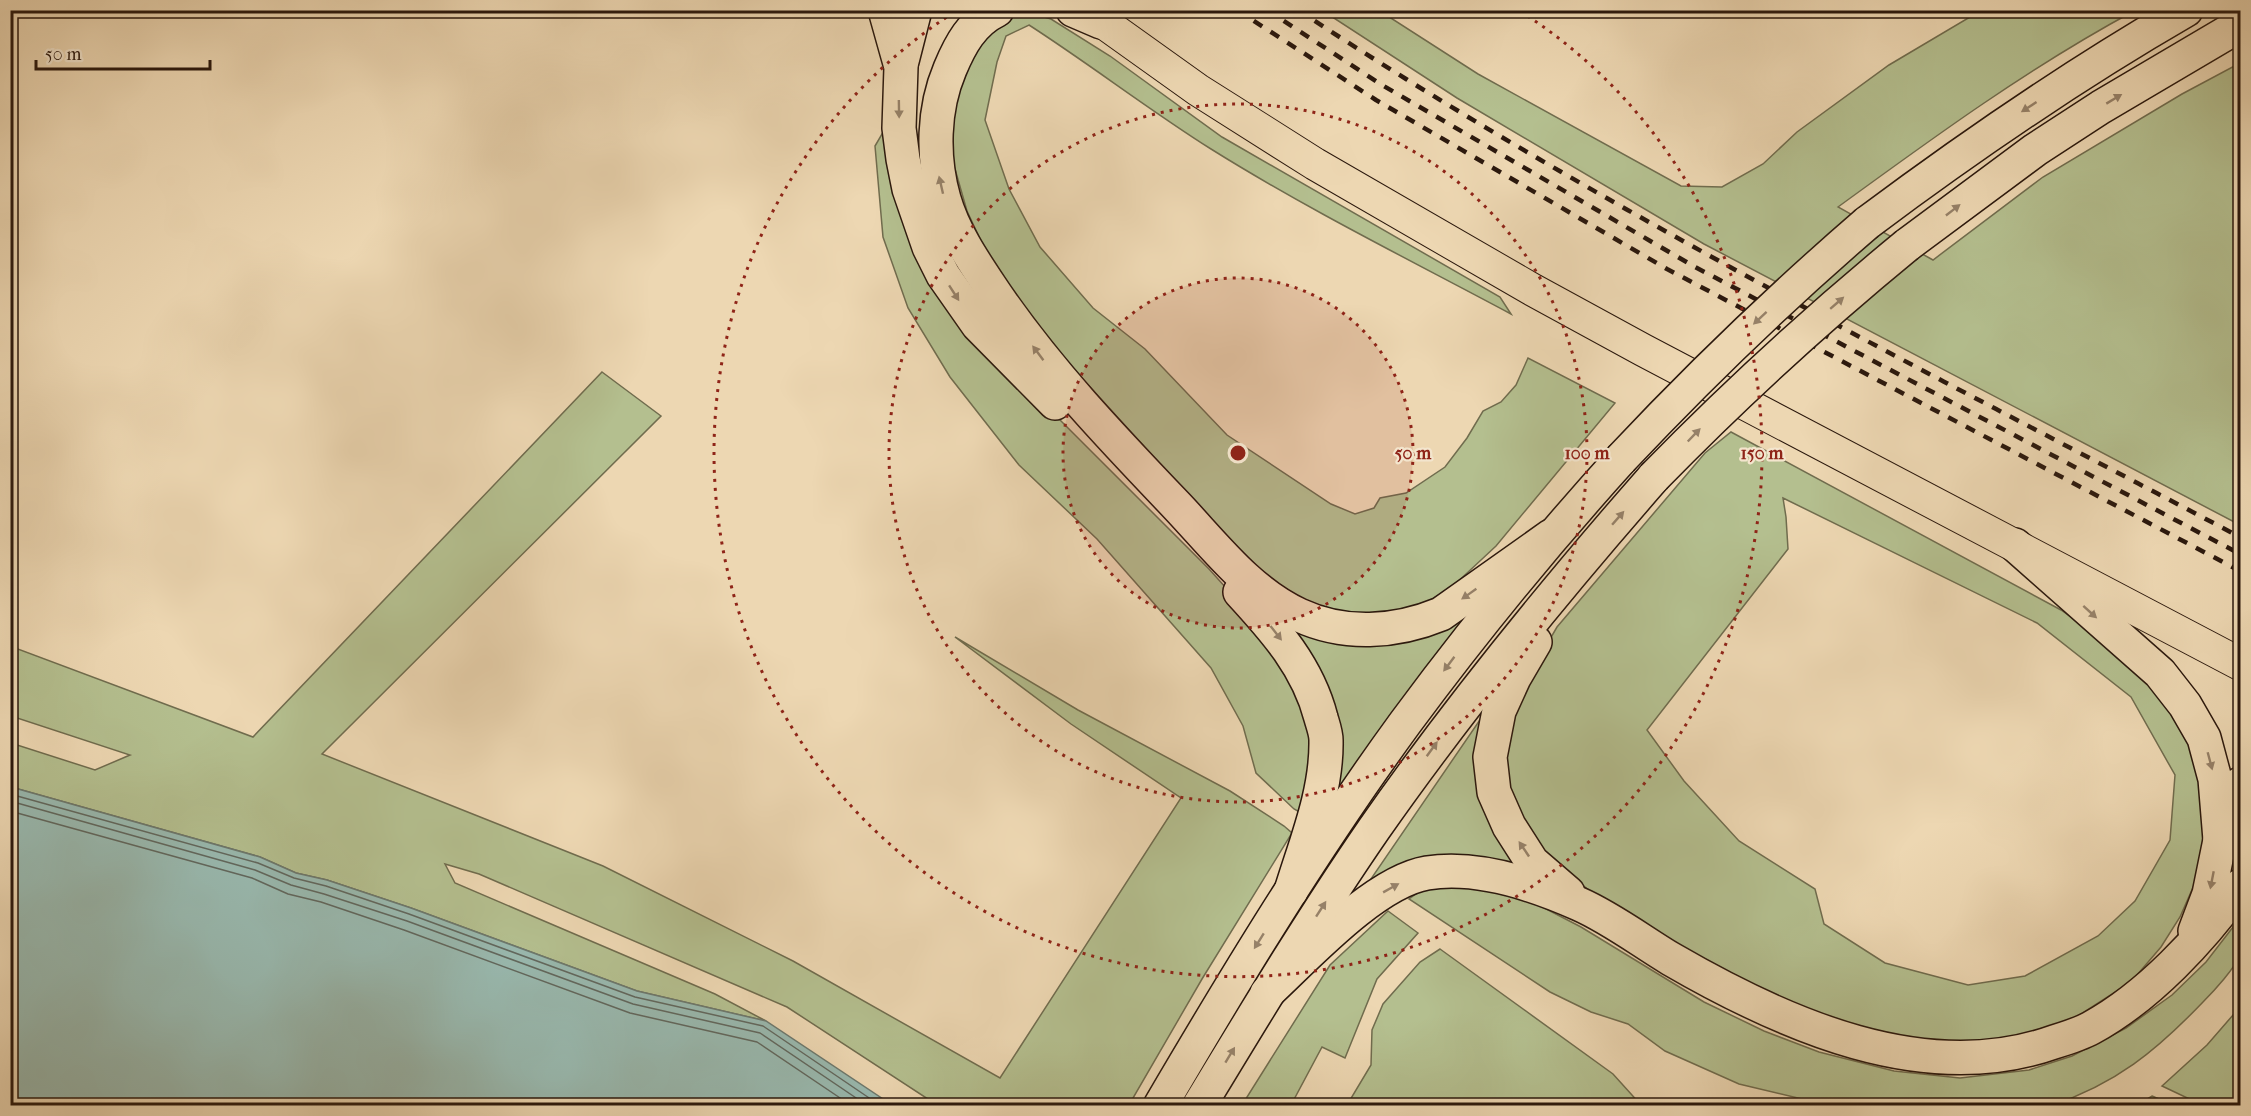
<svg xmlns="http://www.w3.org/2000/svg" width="2251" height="1116" viewBox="0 0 2251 1116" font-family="'IM FELL French Canon',serif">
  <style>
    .green { fill: #b4bf8f; stroke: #706c4e; stroke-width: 1.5; fill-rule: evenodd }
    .water { fill: #99b9af; stroke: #6d796e; stroke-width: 1.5 }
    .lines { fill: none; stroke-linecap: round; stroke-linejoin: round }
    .shore { stroke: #62685e; stroke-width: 1.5 }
    .primary-casing { stroke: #2b180d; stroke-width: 34 }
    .motorway-casing { stroke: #2b180d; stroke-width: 36 }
    .primary { stroke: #edd7b2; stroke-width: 32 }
    .motorway { stroke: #edd7b2; stroke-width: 33 }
    .rail { stroke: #2b180d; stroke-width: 4.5; stroke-dasharray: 10 10; stroke-linecap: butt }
    .motorway-bridge-casing { stroke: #2b180d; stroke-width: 36; stroke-linecap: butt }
    .motorway-bridge { stroke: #edd7b2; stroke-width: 33 }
    .oneway { fill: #968168 }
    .ring { fill: none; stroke: #8f2418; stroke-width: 3; stroke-dasharray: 3 6 }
    .centre { fill: #8f2418; stroke: #f3e5cd; stroke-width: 3 }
    .ring-label { font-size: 18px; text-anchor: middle; font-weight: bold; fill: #8f2418; stroke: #f3e5cd; stroke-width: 4.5; stroke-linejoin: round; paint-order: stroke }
  </style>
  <rect width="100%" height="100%" fill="#edd7b2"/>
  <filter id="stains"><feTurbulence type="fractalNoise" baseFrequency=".00333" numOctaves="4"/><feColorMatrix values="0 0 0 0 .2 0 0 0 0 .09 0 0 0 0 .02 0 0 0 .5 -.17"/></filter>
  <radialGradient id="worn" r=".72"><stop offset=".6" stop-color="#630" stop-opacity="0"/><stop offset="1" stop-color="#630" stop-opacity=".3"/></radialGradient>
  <g class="green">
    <path d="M1024 11 1051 19 1110 56 1222 137 1500 297 1511 314C1410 260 1307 209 1211 149 1149 110 1091 65 1029 25L1006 36 997 62 985 120 1009 189 1040 247 1093 308 1145 349 1227 435 1331 504 1355 514 1374 508 1380 498 1406 493 1445 467 1467 438 1483 411 1501 402 1516 385 1528 358 1615 403 1496 546 1451 588 1408 613 1357 617 1320 610 1288 595 1251 564 1071 366 1025 309 988 256 967 211 953 162V110L963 58 1002 14Z"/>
    <path d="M1323 11H1380L1478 74 1681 186 1722 187 1763 164 1797 132 1889 65 1980 11H2134C2030 67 1934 137 1838 207L1933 260 2043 177 2182 94 2240 63V525L1704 244 1457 98Z"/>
    <path d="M882 134 890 138 901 195 1014 374 1209 569 1262 628 1294 676 1313 741 1303 814 1294 809 1256 773 1243 726 1211 668 1097 539 1019 465 950 377 908 308 883 237 875 146Z"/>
    <path d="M602 372 661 416 322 754 603 866 793 961 1000 1078 1181 798 1071 724 955 637 1078 710 1230 791 1284 826 1292 833 1202 979 1129 1105H937L787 1007 479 874 445 864 455 883 715 994 766 1021 637 991 411 908 327 880 296 873 260 857 11 787V743L95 770 130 755 11 716 10 646 253 737Z"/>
    <path d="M1731 432 2061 610 2116 649 2174 712 2189 745 2198 772 2203 801V839L2198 876 2180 917 2161 947 2131 982 2070 1021 2013 1043H1927L1867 1033 1769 993 1688 950 1600 899 1549 858 1511 803 1500 746 1518 694 1557 627 1705 453ZM1783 498 2037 623 2131 697 2175 775 2170 840 2135 901 2098 936 2025 976 1968 985 1885 963 1824 924 1815 889 1739 841 1684 781 1647 730 1788 549 1786 517Z"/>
    <path d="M1489 585 1337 795 1269 607 1321 633Z"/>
    <path d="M1495 698 1482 741 1528 874 1362 892Z"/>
    <path d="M1451 883 1527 899 1581 927 1704 1002 1764 1031 1819 1052 1894 1071 1960 1078 2029 1070 2072 1056 2126 1028 2172 995 2206 962 2240 918C2240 929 2244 945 2240 955 2235 968 2214 991 2203 1002 2156 1051 2116 1084 2050 1106L1827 1105 1739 1084 1665 1051 1628 1024 1591 1012 1550 992 1409 899 1423 889Z"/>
    <path d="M1388 911 1418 933 1377 979 1345 1058 1322 1047 1291 1105H1242L1330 965Z"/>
    <path d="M1440 949 1613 1074 1641 1105H1347L1371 1065 1372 1030 1383 1004 1420 962Z"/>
    <path d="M2240 1007V1105H2202L2162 1086 2207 1045Z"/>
    <path d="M2152 1096 2173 1105H2137Z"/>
  </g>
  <path class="water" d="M11 787 260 857 296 873 327 880 411 908 637 991 766 1021 892 1105H11Z"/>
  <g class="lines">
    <g class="shore">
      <path d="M10 794 258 863 294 878 326 886 409 914 635 997 763 1026 881 1106"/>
      <path d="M10 801 255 870 291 885 324 894 407 921 633 1004 760 1033 868 1106"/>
      <path d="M10 811 252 878 288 894 321 902 404 930 630 1013 757 1042 852 1106"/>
    </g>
    <g class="primary-casing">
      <path id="primary" d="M1086 10 1198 90 1315 164 1533 290 1643 350 2240 664"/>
    </g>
    <g class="motorway-casing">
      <g id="motorway">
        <path d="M885 10 901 67 899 128 903 159 909 189 929 247 943 275 978 325 1055 403"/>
        <path d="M997 10C972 22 960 45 950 69 933 109 932 157 944 199 954 234 976 265 996 295 1049 372 1112 438 1177 506 1214 545 1249 592 1299 615 1344 636 1395 633 1441 614L1551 536"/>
        <path d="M1073 10 1101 22"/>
        <path d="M902 61 915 10"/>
        <path d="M1867 223C1970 146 2075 74 2186 10"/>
        <path d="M1907 245 2035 150 2101 107 2240 25"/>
        <path d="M2015 545 2160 673 2185 705 2204 738 2215 779 2220 840"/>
        <path d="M1240 592C1275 630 1308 667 1321 718 1323 725 1326 733 1326 740 1327 792 1306 842 1291 891"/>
        <path d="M1535 642 1514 678 1499 711 1490 757 1494 792 1509 826 1532 862 1568 893"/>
        <path d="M2195 931 2209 894 2220 840 2240 784"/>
        <path d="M1267 993C1306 957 1374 882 1427 873 1477 865 1534 884 1579 904 1611 918 1641 941 1671 959 1783 1024 1925 1088 2054 1042 2067 1038 2080 1034 2091 1028 2148 997 2203 938 2240 886"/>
        <path d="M1160 1106C1237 975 1316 845 1405 723 1473 631 1544 544 1621 459"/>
        <path d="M1199 1106C1256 1012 1312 919 1374 829 1460 706 1555 590 1654 477"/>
      </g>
    </g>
    <use href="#primary" class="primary"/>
    <use href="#motorway" class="motorway"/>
    <g class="rail">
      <path d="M1237 10 1376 100 1667 269 2240 571"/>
      <path d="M1267 10 1382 85 1695 267 2240 554"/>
      <path d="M1298 10C1599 208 1922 369 2240 537"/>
    </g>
    <g class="motorway-bridge-casing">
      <g id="motorway-bridge">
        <path d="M1621 459C1699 376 1780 298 1867 223"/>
        <path d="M1654 477C1734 395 1818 318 1907 245"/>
      </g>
    </g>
    <use href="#motorway-bridge" class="motorway-bridge"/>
  </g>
  <defs><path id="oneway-solid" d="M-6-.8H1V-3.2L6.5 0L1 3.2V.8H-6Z" transform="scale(1.5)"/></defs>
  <g class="oneway">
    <use href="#oneway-solid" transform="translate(2114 99) rotate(-31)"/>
    <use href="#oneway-solid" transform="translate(2029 107) rotate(147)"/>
    <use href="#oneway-solid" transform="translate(899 109) rotate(89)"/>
    <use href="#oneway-solid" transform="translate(941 185) rotate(-103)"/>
    <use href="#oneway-solid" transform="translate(1953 210) rotate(-38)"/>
    <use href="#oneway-solid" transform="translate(954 293) rotate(57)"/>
    <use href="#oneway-solid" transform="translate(1837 303) rotate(-41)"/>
    <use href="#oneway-solid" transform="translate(1760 318) rotate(137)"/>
    <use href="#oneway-solid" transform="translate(1038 353) rotate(-127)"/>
    <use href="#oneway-solid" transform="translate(1694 435) rotate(-46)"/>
    <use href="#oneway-solid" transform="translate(1618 518) rotate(-49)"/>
    <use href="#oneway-solid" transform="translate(1469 594) rotate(145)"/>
    <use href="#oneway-solid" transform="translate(2090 612) rotate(42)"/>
    <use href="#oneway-solid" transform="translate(1276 633) rotate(52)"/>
    <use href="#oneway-solid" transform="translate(1449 664) rotate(127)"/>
    <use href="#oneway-solid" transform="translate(1432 749) rotate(-54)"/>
    <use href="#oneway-solid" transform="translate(2210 761) rotate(75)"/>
    <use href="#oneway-solid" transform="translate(1524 849) rotate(-124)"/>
    <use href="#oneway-solid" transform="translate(2212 880) rotate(101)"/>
    <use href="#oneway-solid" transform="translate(1391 888) rotate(-29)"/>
    <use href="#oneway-solid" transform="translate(1321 909) rotate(-57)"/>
    <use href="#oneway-solid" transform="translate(1259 941) rotate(122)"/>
    <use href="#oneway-solid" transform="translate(1230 1055) rotate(-59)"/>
  </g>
  <circle cx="1238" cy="453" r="175" fill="#8f2418" fill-opacity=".12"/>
  <g class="ring">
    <circle cx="1238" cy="453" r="175"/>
    <circle cx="1238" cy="453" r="349"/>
    <path d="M1520 11A524 524 0 1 1 956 11"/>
  </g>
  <circle cx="1238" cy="453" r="9" class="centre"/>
  <g class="ring-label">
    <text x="1413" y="459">50 m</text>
    <text x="1587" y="459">100 m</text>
    <text x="1762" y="459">150 m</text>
  </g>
  <rect width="2251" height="1116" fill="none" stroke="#edd7b2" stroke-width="36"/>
  <rect x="12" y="12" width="2227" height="1092" fill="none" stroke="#2b180d" stroke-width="3"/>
  <rect x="18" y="18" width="2215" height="1080" fill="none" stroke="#2b180d" stroke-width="1.5"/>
  <path d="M36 60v9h174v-9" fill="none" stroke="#2b180d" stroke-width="3"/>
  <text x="45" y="60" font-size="18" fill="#2b180d" stroke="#f3e5cd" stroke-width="4.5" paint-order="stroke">50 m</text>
  <rect width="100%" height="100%" filter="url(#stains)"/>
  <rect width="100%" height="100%" fill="url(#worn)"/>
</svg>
